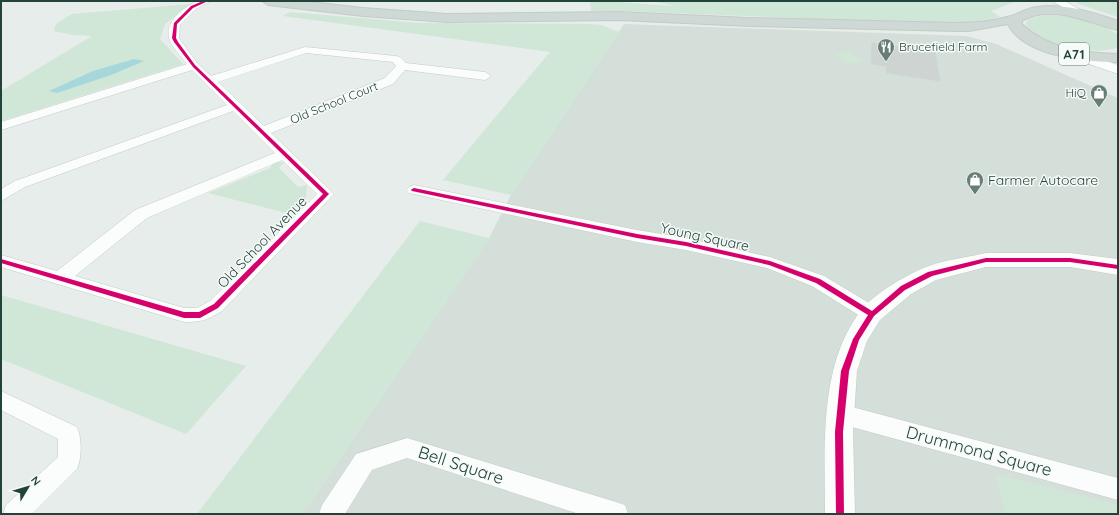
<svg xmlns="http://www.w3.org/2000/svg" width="1119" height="515" viewBox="0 0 1119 515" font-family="Quicksand,sans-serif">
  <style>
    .built { fill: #d5dfda }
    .green { fill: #d0e6d6 }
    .water { fill: #a6d7dd }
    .building { fill: #ced4d1; stroke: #d0d6d3 }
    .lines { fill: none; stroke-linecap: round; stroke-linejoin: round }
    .minor-casing { stroke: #c4cac7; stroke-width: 1 }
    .tertiary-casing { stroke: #c4cac7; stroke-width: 1 }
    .primary-casing { stroke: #c2ccc9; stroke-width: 2 }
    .minor { fill: #fbfcfc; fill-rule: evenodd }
    .tertiary { fill: #fbfcfc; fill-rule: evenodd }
    .primary { fill: #ced8d5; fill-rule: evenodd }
    .cycleway-casing { stroke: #f6fbf9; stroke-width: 2 }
    .cycleway { fill: #d6006c; fill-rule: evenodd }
    .labels { text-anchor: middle; stroke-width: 3; stroke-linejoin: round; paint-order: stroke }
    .far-poi-label { font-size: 12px; fill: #224339; stroke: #f6fbf9; text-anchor: start }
    .far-street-label { font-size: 12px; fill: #224339; stroke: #f6fbf9 }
    .shield { fill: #f6fbf9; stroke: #627a73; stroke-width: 1 }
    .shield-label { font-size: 13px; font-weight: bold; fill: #224339 }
    .poi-label { font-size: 14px; fill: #224339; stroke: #f6fbf9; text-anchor: start }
    .street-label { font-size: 14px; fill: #224339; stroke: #f6fbf9 }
    .near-street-label { font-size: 17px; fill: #224339; stroke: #f6fbf9 }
  </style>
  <rect width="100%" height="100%" fill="#e7edea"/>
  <path class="built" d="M624 24 966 36 996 44 1118 98V514H302L489 238 511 195Z"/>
  <g class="green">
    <path d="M590 1C619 1 647 5 676 6L652 1H1017L991 11 1000 17 971 22 911 23 625 11H591Z"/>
    <path d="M1076 1H1118V17L1079 4Z"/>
    <path d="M191 4 165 24 160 39 183 64 1 121V91L92 36 73 35 54 31 56 24 72 14Z"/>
    <path d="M290 12 418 23 588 24 601 25 619 32 511 195 443 180 550 52 283 16Z"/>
    <path d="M1045 15C1070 15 1097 19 1118 35V47C1096 57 1038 46 1026 24L1028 19Z"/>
    <path d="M847 51 862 60 849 64 834 55Z"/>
    <path d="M274 162H284L279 168 298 187 307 185 306 198 290 214 208 193 270 168Z"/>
    <path d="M420 221 489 238 302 514H197Z"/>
    <path d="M1 295 246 366 186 434 1 359Z"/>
    <path d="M995 474 1118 505V514H1006Z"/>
  </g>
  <path class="water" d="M134 59 144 61 111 75 57 93 49 91 93 71Z"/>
  <path class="building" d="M872 43 935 52 940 81 887 73 886 66 873 64 871 62Z"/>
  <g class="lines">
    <g class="minor-casing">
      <g id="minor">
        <path d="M198 1H211L196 9 180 25 179 38 181 41 198 64 211 76 305 47 396 56 400 57 406 63 485 72 491 76 485 80 405 70 393 84 271 133 334 194 222 311C207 320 202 322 184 322L1 267V255L57 271 135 210 275 153 233 111 25 187 1 201V189L15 181 227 105 192 70 1 130V122L187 64C182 57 171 47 169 38 165 21 184 7 198 1ZM306 53 393 62 396 66 385 78 264 126 218 82ZM282 160 317 194 210 301 197 308H184L75 276 147 218Z"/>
        <path d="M1052 1H1065L1087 14 1082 17 1078 16Z"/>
        <path d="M414 185 637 230 686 238 770 257 824 276 879 309 881 314 879 319 872 321 865 319 812 286 767 268 686 250 637 242 409 193 406 190 409 187Z"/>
        <path d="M1 391 77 427C82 439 82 457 77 469L32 514H3L6 505 58 457V439L1 410Z"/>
        <path d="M841 404 1118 478V500L841 424 833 421 830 414 833 407Z"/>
        <path d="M407 438 616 502 625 505 628 514H579L407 458 372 470 345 514H319L322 505 356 454Z"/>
      </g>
    </g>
    <g class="tertiary-casing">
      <g id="tertiary">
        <path d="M1080 52 1118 65V74L1075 59 1073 56 1075 53Z"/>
        <path d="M986 253H1070L1118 259V275L1070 267H986L936 280 911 294 880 320 867 341 857 371 853 432 855 514H825C825 447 818 363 863 308 877 292 902 278 921 269 941 260 965 258 986 253Z"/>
      </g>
    </g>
    <g class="primary-casing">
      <path id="primary" d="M262 1H301L363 8 447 14 619 12 749 18 956 23C973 23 994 21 1011 16 1020 13 1027 8 1037 7 1063 3 1093 12 1118 21V30C1088 23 1052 3 1022 21V24C1048 49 1083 53 1118 54V62C1087 62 1024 57 1008 24L969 31H956L749 26 619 20 447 22 363 16 268 5Z"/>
    </g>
    <use href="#minor" class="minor"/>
    <use href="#tertiary" class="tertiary"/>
    <use href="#primary" class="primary"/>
    <g class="cycleway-casing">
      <g id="cycleway">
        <path d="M203 1H208L193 8 177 24 176 38 178 42 195 65 328 193 329 194 328 195 218 308 200 318H184L1 263V259L184 312H199L214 304 323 194 193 67 174 42 172 38 174 23 191 6Z"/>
        <path d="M414 188 637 234 686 242 770 261 820 279 872 311 901 286 928 272 986 258H1070L1118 265V269L1070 262H986L932 276 905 290 874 316 859 340 849 371 843 432 844 514H836L835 432 841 371 853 339 868 315 816 283 769 265 686 246 637 238 412 191 411 190 412 189Z"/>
      </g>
    </g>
    <use href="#cycleway" class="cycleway"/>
  </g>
  <defs>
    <g id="restaurant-pin" transform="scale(0.9)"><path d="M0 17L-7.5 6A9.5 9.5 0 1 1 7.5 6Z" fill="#677e77" stroke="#f6fbf9"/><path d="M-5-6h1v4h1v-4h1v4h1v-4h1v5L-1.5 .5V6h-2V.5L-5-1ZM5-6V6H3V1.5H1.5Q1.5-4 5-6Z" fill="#fff"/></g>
    <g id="shop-pin" transform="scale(0.9)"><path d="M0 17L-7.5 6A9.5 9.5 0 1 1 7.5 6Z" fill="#677e77" stroke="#f6fbf9"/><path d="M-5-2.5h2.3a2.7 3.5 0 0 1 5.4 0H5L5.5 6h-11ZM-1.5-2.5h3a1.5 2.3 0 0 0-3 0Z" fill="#fff"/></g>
  </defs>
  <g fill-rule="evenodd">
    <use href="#restaurant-pin" x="886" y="47"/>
    <use href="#shop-pin" x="1099" y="93"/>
    <use href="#shop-pin" x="975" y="180"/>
  </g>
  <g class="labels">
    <g class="far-poi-label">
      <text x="899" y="51">Brucefield Farm</text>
      <text x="1086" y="97" text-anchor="end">HiQ</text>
    </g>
    <g class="far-street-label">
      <text transform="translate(334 103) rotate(-22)" y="4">Old School Court</text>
    </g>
    <rect class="shield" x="1059" y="43" width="30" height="22" rx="3"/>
    <g class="shield-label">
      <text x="1074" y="59">A71</text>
    </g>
    <g class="poi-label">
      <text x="988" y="185">Farmer Autocare</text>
    </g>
    <g class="street-label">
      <text transform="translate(705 237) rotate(12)" y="5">Young Square</text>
      <text transform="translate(262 242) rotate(-46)" y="5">Old School Avenue</text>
    </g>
    <g class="near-street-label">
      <text transform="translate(979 451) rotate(15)" y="6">Drummond Square</text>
      <text transform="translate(461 465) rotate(18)" y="6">Bell Square</text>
    </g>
  </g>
  <rect width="1119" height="515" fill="none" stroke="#224339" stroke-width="4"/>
  <g transform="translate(28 487) rotate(52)" stroke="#f6fbf9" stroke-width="3" paint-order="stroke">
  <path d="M0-3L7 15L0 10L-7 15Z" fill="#224339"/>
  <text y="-6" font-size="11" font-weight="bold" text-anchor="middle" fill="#224339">N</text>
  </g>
</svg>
